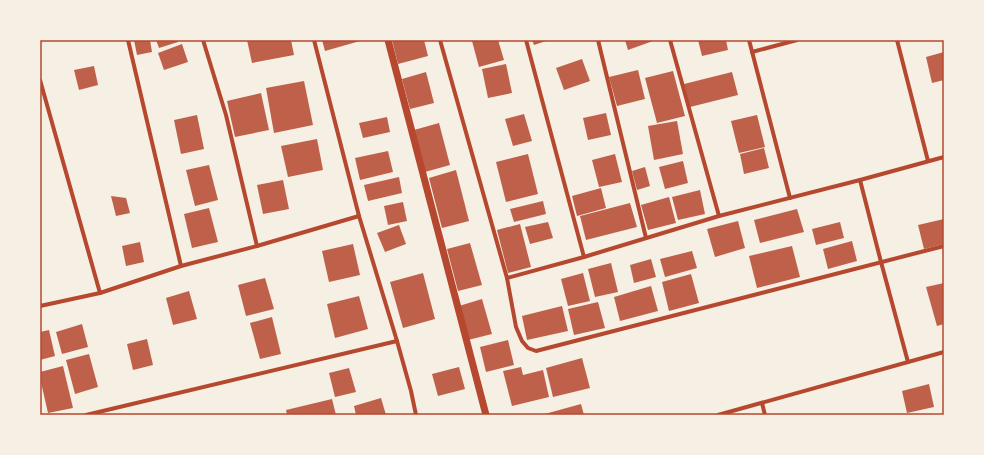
<svg xmlns="http://www.w3.org/2000/svg" width="984" height="455" viewBox="0 0 984 455" font-family="'Roboto Serif',serif">
  <style>
    .building { fill: #bf614a }
    .lines { fill: none; stroke-linecap: round; stroke-linejoin: round }
    .minor { stroke: #b5482f; stroke-width: 4 }
    .tertiary { stroke: #b5482f; stroke-width: 7 }
    .neatline { fill: none; stroke: #b5482f; stroke-width: 1.5 }
  </style>
  <rect width="100%" height="100%" fill="#f6efe4"/>
  <g class="building">
    <path d="M134 40H150L152 52 137 55Z"/>
    <path d="M156 40H178V42L159 48Z"/>
    <path d="M247 40H291L294 55 252 63Z"/>
    <path d="M322 40H360V41L325 51Z"/>
    <path d="M392 40H424L428 56 398 64Z"/>
    <path d="M477 40H498L504 60 479 67 472 41Z"/>
    <path d="M532 40H549L534 45Z"/>
    <path d="M625 40H653V41L628 50Z"/>
    <path d="M698 40H726L728 50 702 56Z"/>
    <path d="M182 44 188 62 164 70 158 53Z"/>
    <path d="M944 52V80L932 83 926 57Z"/>
    <path d="M582 59 590 81 564 90 556 68Z"/>
    <path d="M506 64 512 93 488 98 482 69Z"/>
    <path d="M94 66 98 85 79 90 74 70Z"/>
    <path d="M638 70 645 99 617 106 609 77Z"/>
    <path d="M673 71 685 116 657 123 645 78Z"/>
    <path d="M426 72 434 103 410 109 402 79Z"/>
    <path d="M732 72 738 95 690 107 684 84Z"/>
    <path d="M304 81 313 125 274 133 266 88Z"/>
    <path d="M261 93 269 130 235 137 227 101Z"/>
    <path d="M606 113 611 135 588 140 583 118Z"/>
    <path d="M524 114 532 141 513 146 505 119Z"/>
    <path d="M197 115 204 149 181 154 174 120Z"/>
    <path d="M757 115 765 147 739 153 731 121Z"/>
    <path d="M387 117 390 132 363 138 359 123Z"/>
    <path d="M677 121 683 154 654 160 648 126Z"/>
    <path d="M439 123 450 165 425 172 414 130Z"/>
    <path d="M317 139 323 170 288 177 281 146Z"/>
    <path d="M764 148 769 168 744 174 740 154Z"/>
    <path d="M388 151 393 172 360 180 355 158Z"/>
    <path d="M528 154 538 194 506 202 496 162Z"/>
    <path d="M615 154 622 182 599 187 592 160Z"/>
    <path d="M683 161 688 183 665 189 659 167Z"/>
    <path d="M209 165 218 200 195 206 186 170Z"/>
    <path d="M645 167 650 186 637 190 632 171Z"/>
    <path d="M456 170 469 221 442 228 429 178Z"/>
    <path d="M399 177 402 193 368 201 364 185Z"/>
    <path d="M283 180 289 209 263 214 257 185Z"/>
    <path d="M601 188 606 208 577 216 572 196Z"/>
    <path d="M700 190 705 214 678 220 672 197Z"/>
    <path d="M111 196 126 198 130 213 116 216Z"/>
    <path d="M669 197 676 223 648 230 641 205Z"/>
    <path d="M543 201 546 214 514 222 510 209Z"/>
    <path d="M403 202 407 221 388 225 384 206Z"/>
    <path d="M630 203 637 227 586 240 580 216Z"/>
    <path d="M209 208 218 242 192 248 184 214Z"/>
    <path d="M797 209 804 232 760 243 754 220Z"/>
    <path d="M944 219V244L924 249 918 225Z"/>
    <path d="M738 221 745 248 715 257 707 229Z"/>
    <path d="M548 222 553 238 530 244 525 227Z"/>
    <path d="M840 222 844 238 816 245 812 229Z"/>
    <path d="M520 224 531 267 508 273 497 230Z"/>
    <path d="M399 225 406 244 385 252 377 233Z"/>
    <path d="M852 241 857 261 828 269 823 249Z"/>
    <path d="M140 242 144 262 126 266 122 246Z"/>
    <path d="M470 243 482 285 458 291 447 249Z"/>
    <path d="M353 244 360 275 329 282 322 251Z"/>
    <path d="M792 246 800 277 757 288 749 256Z"/>
    <path d="M692 251 697 268 665 277 660 259Z"/>
    <path d="M651 259 656 277 634 283 630 265Z"/>
    <path d="M611 263 618 292 595 297 588 269Z"/>
    <path d="M423 273 435 319 403 328 390 282Z"/>
    <path d="M583 273 590 301 568 306 561 279Z"/>
    <path d="M691 274 699 303 669 311 662 282Z"/>
    <path d="M265 278 274 309 246 316 238 285Z"/>
    <path d="M944 283V324L937 326 926 287Z"/>
    <path d="M651 286 658 311 620 321 614 297Z"/>
    <path d="M189 291 197 319 173 325 166 298Z"/>
    <path d="M359 296 368 329 335 338 327 304Z"/>
    <path d="M482 299 492 334 468 340 459 306Z"/>
    <path d="M598 302 605 328 574 335 568 309Z"/>
    <path d="M562 306 568 331 527 340 522 316Z"/>
    <path d="M272 317 281 354 260 359 250 323Z"/>
    <path d="M82 324 88 347 62 354 56 332Z"/>
    <path d="M49 330 55 356 40 360V332Z"/>
    <path d="M147 339 153 365 133 370 127 344Z"/>
    <path d="M508 340 514 365 486 372 480 347Z"/>
    <path d="M89 354 98 387 75 394 66 360Z"/>
    <path d="M582 358 590 388 553 397 546 368Z"/>
    <path d="M63 366 73 408 48 413 40 378V372Z"/>
    <path d="M459 367 465 389 438 396 432 374Z"/>
    <path d="M521 367 523 375 543 370 549 397 512 406 503 371Z"/>
    <path d="M349 368 356 392 335 397 329 373Z"/>
    <path d="M929 384 934 407 907 413 902 391Z"/>
    <path d="M381 398 386 415H356L354 406Z"/>
    <path d="M332 399 336 415H287L286 410Z"/>
    <path d="M581 404 584 415H541Z"/>
  </g>
  <g class="lines">
    <g class="minor">
      <path d="M128 40 181 266"/>
      <path d="M203 40 226 115 257 246"/>
      <path d="M314 40 359 216 397 341 411 391 416 415"/>
      <path d="M440 40 507 278 516 327 522 341 528 348 536 351 944 246"/>
      <path d="M526 40 584 257"/>
      <path d="M598 40 646 238"/>
      <path d="M670 40 719 216"/>
      <path d="M749 40 790 198"/>
      <path d="M897 40 928 161"/>
      <path d="M752 52 797 40"/>
      <path d="M40 80 100 293"/>
      <path d="M860 180 881 262 908 362"/>
      <path d="M507 278 584 257 719 216 860 180 944 157"/>
      <path d="M40 306 100 293 181 266 257 246 359 216"/>
      <path d="M762 403 765 415"/>
      <path d="M86 415 397 341"/>
      <path d="M718 415 944 352"/>
    </g>
    <path class="tertiary" d="M388 40 486 415"/>
  </g>
  <rect width="984" height="455" fill="none" stroke="#f6efe4" stroke-width="82"/>
  <rect x="41" y="41" width="902" height="373" class="neatline"/>
</svg>
